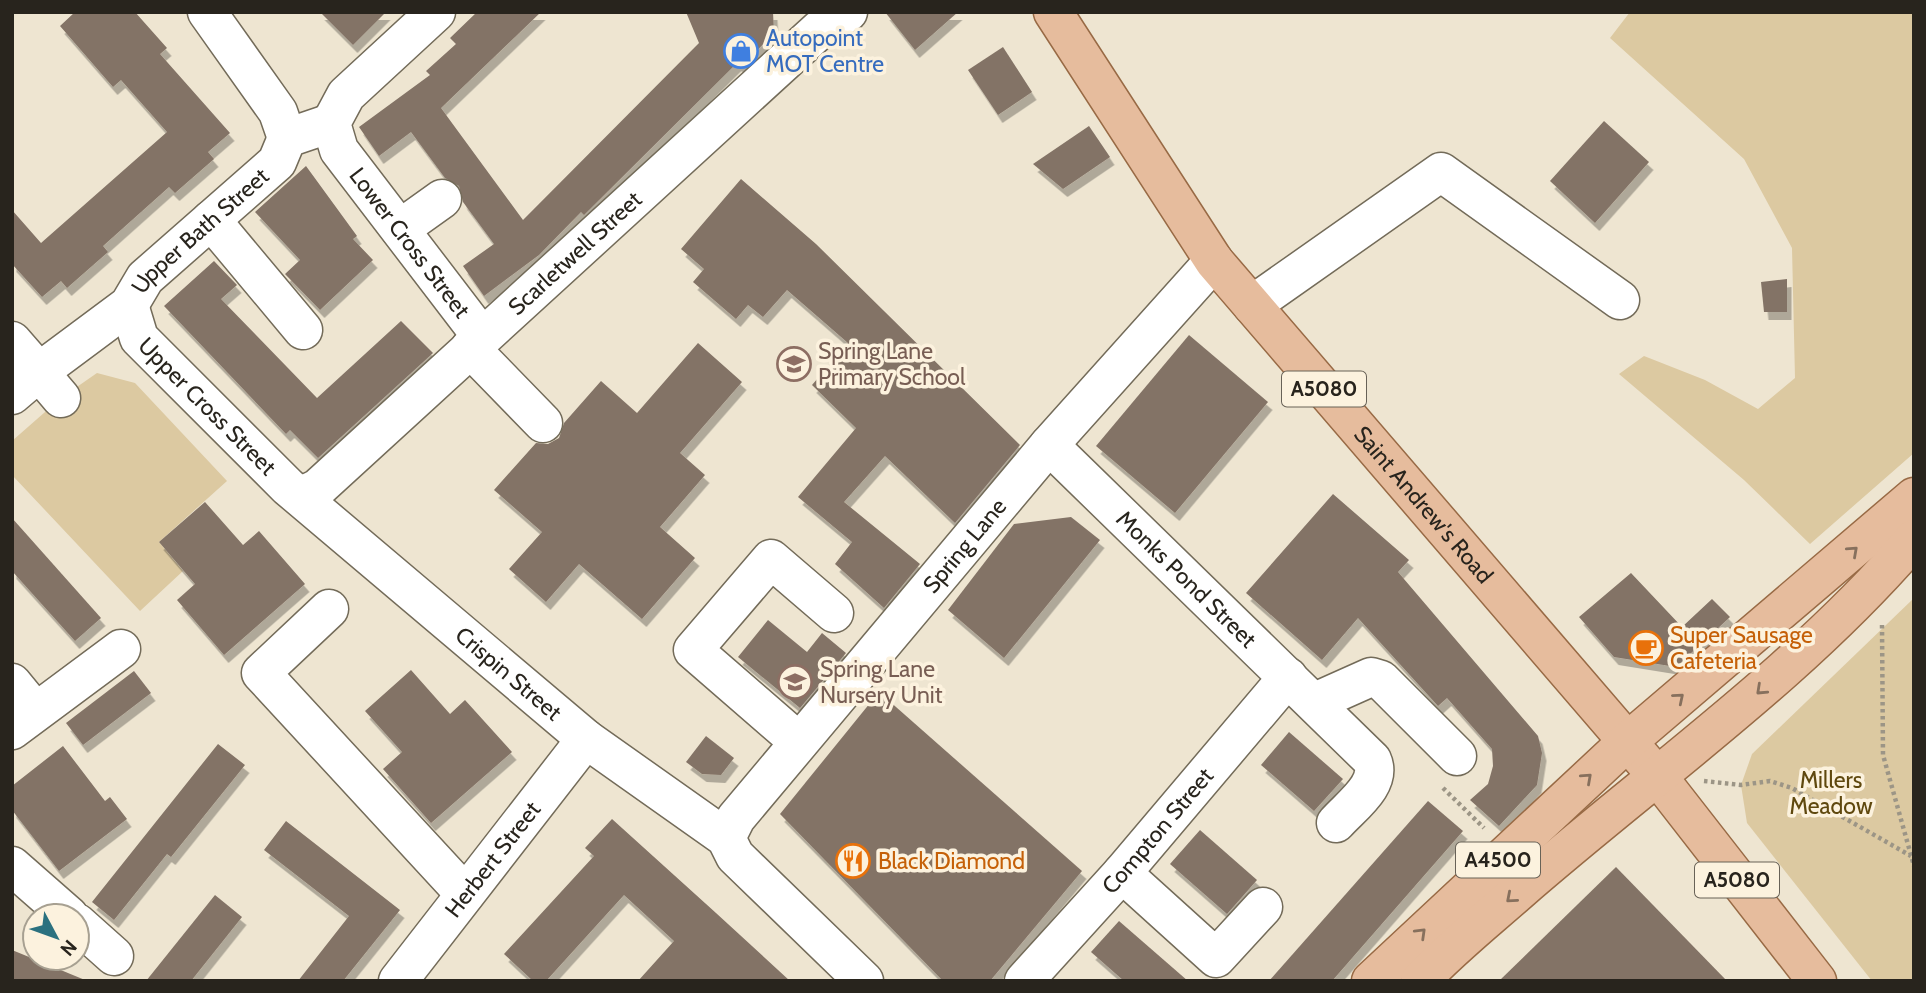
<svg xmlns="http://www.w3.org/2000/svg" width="1926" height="993" viewBox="0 0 1926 993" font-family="Cabin,sans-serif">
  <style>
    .green { fill: #dcc9a1 }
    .building { fill: #837366; filter: url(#shadow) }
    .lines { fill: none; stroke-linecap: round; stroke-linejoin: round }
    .minor-casing { stroke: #736b59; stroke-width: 41 }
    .major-casing { stroke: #986a45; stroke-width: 41 }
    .path { stroke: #9c9586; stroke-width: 4.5; stroke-dasharray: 3.5 3.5; stroke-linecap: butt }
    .minor { stroke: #fff; stroke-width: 38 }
    .major { stroke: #e6bc9d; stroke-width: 38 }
    .oneway { stroke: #87705d }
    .labels { text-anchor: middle; stroke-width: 7; stroke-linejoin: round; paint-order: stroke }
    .shield { fill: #fcf2de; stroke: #686257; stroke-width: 2 }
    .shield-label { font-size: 21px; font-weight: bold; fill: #28241d }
    .shop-label { font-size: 23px; fill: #366cbe; stroke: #fcf2de; text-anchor: start }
    .street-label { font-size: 23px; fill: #28241d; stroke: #fcf2de }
    .education-label { font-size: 23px; fill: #785e54; stroke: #fcf2de; text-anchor: start }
    .food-label { font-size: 23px; fill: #c56008; stroke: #fcf2de; text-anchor: start }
    .park-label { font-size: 23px; fill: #5f480e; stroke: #fcf2de }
  </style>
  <defs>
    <filter id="shadow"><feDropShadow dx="4.5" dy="8" stdDeviation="0" flood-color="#0004"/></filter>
  </defs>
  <rect width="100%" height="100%" fill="#eee5d1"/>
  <g class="green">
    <path d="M1630 12H1914V453L1810 544 1744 480 1619 374 1644 356 1705 380 1758 409 1795 378 1792 248 1744 159 1610 38Z"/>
    <path d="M97 373 135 383 227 481 159 542 183 571 140 611 12 475V441L61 398Z"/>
    <path d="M1914 598V981H1872L1747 823 1741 785 1752 754Z"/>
  </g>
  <g class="building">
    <path d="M75 12H135L167 48 160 54 230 133 208 152 214 159 175 193 169 187 103 246 108 252 67 288 61 281 42 297 12 264V210L41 243 167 132 121 80 113 87 60 26Z"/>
    <path d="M320 12H386L353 45Z"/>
    <path d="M477 12H541L441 108 523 220 699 43 686 12H773L774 33 741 67 737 63 584 215 581 212 539 255 484 296 463 266 494 244 463 202 459 186 445 178 411 132 379 156 359 127 430 75 426 71 456 44 450 38Z"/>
    <path d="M885 12H958L915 50Z"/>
    <path d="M1003 47 1032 92 998 115 968 70Z"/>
    <path d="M1604 121 1649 162 1595 223 1550 181Z"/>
    <path d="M1089 126 1110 157 1063 189 1033 164Z"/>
    <path d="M306 166 357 236 353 239 373 260 320 310 285 274 300 260 255 212Z"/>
    <path d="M741 179 816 244 1020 445 955 523 885 456 844 502 920 564 884 608 835 564 852 542 798 497 856 428 812 385 848 343 787 290 763 317 748 305 736 319 693 282 704 269 681 249Z"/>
    <path d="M214 261 237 285 221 299 317 398 401 321 433 353 318 458 290 430 286 434 164 306Z"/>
    <path d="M1787 279V312H1764L1761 282Z"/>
    <path d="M1189 335 1268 402 1175 513 1096 446Z"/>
    <path d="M698 343 742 382 680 453 705 475 660 527 695 558 642 619 579 564 546 602 509 569 542 532 494 490 536 443 548 444 559 438 564 423 601 381 637 413Z"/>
    <path d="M1333 494 1409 560 1398 572 1538 736 1542 753 1537 785 1499 826 1470 800 1488 784 1493 766 1492 749 1447 698 1438 706 1358 618 1322 660 1246 593Z"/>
    <path d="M205 502 243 545 259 531 305 584 224 655 177 600 195 584 159 542Z"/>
    <path d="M1071 517 1100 540 1004 658 948 610 1014 524Z"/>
    <path d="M12 518 101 618 75 641 12 571Z"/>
    <path d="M1631 573 1682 627 1712 599 1730 617 1676 667 1614 657 1579 617Z"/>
    <path d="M768 620 807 652 822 633 846 653 800 708 738 657Z"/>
    <path d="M411 670 450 714 465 700 512 752 431 823 383 769 402 752 365 711Z"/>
    <path d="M134 671 151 693 83 745 66 723Z"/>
    <path d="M879 692 1082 871 990 981H943L780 814Z"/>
    <path d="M1289 732 1343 779 1314 811 1261 765Z"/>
    <path d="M706 736 734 758 721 775 702 774 686 762Z"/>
    <path d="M218 744 245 765 171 857 167 854 114 920 92 902Z"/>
    <path d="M63 746 105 801 110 797 127 819 59 871 12 810V786Z"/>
    <path d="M1428 801 1463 831 1332 981H1269Z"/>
    <path d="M612 819 716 913 790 981H638L674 941 624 895 546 981H533L504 954 594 856 585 848Z"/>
    <path d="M286 821 400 910 343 981H298L349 916 264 850Z"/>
    <path d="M1200 830 1257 880 1227 914 1170 864Z"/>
    <path d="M1616 867 1727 981H1499Z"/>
    <path d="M215 895 242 917 191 981H146Z"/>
    <path d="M1119 921 1188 981H1124L1091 952Z"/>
    <path d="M12 950 85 980V981H12Z"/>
  </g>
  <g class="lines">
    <g class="minor-casing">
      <g id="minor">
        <path d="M207 12 278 112 287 138"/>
        <path id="s1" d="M436 12 346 95 331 123 339 150 482 337"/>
        <path d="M211 220 303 330"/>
        <path d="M400 229 442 199"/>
        <path id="s2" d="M129 305 139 338 288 487 586 739 726 838 735 856 864 981"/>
        <path d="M1252 305 1441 172 1620 300"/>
        <path id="s3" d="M12 341 39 372 129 305 145 278 277 162 287 138 331 123"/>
        <path d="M470 348 543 423"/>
        <path d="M12 395 39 372 61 398"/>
        <path id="s4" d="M1049 445 1372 760C1383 784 1351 806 1336 823"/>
        <path id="s5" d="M302 496 318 488 819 30 848 12"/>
        <path d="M329 609 261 673 465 894"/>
        <path d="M12 683 35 711"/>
        <path d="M1315 702 1371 677 1381 680 1457 756"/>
        <path d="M12 730 121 649"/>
        <path d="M799 742 693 650 771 559 834 613"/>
        <path id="s6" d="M726 838 736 818 1049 445 1214 261"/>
        <path d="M12 866 69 916"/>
        <path d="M1122 873 1216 958 1263 907"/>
        <path d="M77 923 114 956"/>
        <path id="s7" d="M398 981 586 739"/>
        <path id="s8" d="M1024 981 1122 873 1288 677"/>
      </g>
    </g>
    <g class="major-casing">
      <g id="major">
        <path id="s9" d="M1053 12 1214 261 1658 777 1817 981"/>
        <path d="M1371 981 1627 742 1914 497"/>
        <path d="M1420 981C1450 949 1485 921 1518 892 1651 776 1798 674 1914 539"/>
      </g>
    </g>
    <g class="path">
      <path d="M1882 625 1883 755 1914 866"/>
      <path d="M1704 781 1741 785 1770 781 1792 788 1911 856"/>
      <path d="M1443 788 1484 828"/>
    </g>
    <use href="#minor" class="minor"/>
    <use href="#major" class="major"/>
  </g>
  <defs><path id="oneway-chevron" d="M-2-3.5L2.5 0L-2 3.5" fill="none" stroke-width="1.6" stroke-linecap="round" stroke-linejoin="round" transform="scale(1.75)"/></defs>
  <g class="oneway">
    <use href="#oneway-chevron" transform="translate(1853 551) rotate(-42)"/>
    <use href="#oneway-chevron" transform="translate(1761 690) rotate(137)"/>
    <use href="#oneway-chevron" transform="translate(1679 698) rotate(-40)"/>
    <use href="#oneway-chevron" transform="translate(1587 778) rotate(-42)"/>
    <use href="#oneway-chevron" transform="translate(1511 898) rotate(139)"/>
    <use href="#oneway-chevron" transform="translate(1421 933) rotate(-44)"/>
  </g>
  <defs>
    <g id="shop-ring" transform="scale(1.75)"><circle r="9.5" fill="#fcf2de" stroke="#3f7fe0" stroke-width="1.5"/><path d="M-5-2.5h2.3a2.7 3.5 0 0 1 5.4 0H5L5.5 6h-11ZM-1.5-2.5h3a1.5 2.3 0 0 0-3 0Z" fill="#3f7fe0"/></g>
    <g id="school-ring" transform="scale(1.75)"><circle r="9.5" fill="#fcf2de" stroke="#8d6e63" stroke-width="1.5"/><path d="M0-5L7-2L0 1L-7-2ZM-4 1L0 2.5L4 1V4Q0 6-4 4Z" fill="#8d6e63"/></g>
    <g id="cafe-ring" transform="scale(1.75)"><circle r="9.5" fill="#fcf2de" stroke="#e8710a" stroke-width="1.5"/><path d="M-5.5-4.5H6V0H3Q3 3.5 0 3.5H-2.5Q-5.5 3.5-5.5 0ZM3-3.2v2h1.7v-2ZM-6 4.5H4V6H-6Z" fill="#e8710a"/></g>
    <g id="restaurant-ring" transform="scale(1.75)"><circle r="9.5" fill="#fcf2de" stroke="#e8710a" stroke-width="1.5"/><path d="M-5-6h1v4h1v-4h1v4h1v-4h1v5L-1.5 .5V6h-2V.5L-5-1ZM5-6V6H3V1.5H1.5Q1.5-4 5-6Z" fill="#e8710a"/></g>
  </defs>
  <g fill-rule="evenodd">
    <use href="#shop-ring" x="741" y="51"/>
    <use href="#school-ring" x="794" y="364"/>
    <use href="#cafe-ring" x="1646" y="648"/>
    <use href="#school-ring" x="795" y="682"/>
    <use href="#restaurant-ring" x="853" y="861"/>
  </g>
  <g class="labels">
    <g class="shield">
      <rect x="1282" y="371.5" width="84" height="35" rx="5"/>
      <rect x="1456" y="842.5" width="84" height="35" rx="5"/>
      <rect x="1695" y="862.5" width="84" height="35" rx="5"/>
    </g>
    <g class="shield-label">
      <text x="1324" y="396">A5080</text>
      <text x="1498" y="867">A4500</text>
      <text x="1737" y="887">A5080</text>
    </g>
    <g class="shop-label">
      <text x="766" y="46">Autopoint<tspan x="766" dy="26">MOT Centre</tspan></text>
    </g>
    <g class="street-label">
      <text dy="8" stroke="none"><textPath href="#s3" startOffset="257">Upper Bath Street</textPath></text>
      <text dy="8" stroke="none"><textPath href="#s1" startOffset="299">Lower Cross Street</textPath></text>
      <text dy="8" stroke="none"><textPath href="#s5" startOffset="366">Scarletwell Street</textPath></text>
      <text dy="8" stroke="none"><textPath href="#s2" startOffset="131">Upper Cross Street</textPath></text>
      <text dy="8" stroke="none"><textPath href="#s9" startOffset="618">Saint Andrew's Road</textPath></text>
      <text dy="8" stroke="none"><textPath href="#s6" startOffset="378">Spring Lane</textPath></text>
      <text dy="8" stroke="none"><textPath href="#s4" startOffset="192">Monks Pond Street</textPath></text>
      <text dy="8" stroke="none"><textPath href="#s2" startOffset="534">Crispin Street</textPath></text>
      <text dy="8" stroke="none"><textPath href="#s8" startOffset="201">Compton Street</textPath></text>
      <text dy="8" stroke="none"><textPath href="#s7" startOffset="154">Herbert Street</textPath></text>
    </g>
    <g class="education-label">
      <text x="818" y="359">Spring Lane<tspan x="818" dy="26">Primary School</tspan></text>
      <text x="820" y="677">Spring Lane<tspan x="820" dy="26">Nursery Unit</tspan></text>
    </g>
    <g class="food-label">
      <text x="1670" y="643">Super Sausage<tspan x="1670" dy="26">Cafeteria</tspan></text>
      <text x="878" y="869">Black Diamond</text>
    </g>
    <g class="park-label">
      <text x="1831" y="788">Millers<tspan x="1831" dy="26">Meadow</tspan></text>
    </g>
  </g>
  <rect width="1926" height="993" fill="none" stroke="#28241d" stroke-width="28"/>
  <g transform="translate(56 937) rotate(131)"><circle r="33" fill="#fcf2de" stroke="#a7a091" stroke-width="2"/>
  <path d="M0-5L12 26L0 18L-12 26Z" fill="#2b717f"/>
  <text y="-10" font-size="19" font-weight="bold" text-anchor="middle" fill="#28241d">N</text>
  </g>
</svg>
